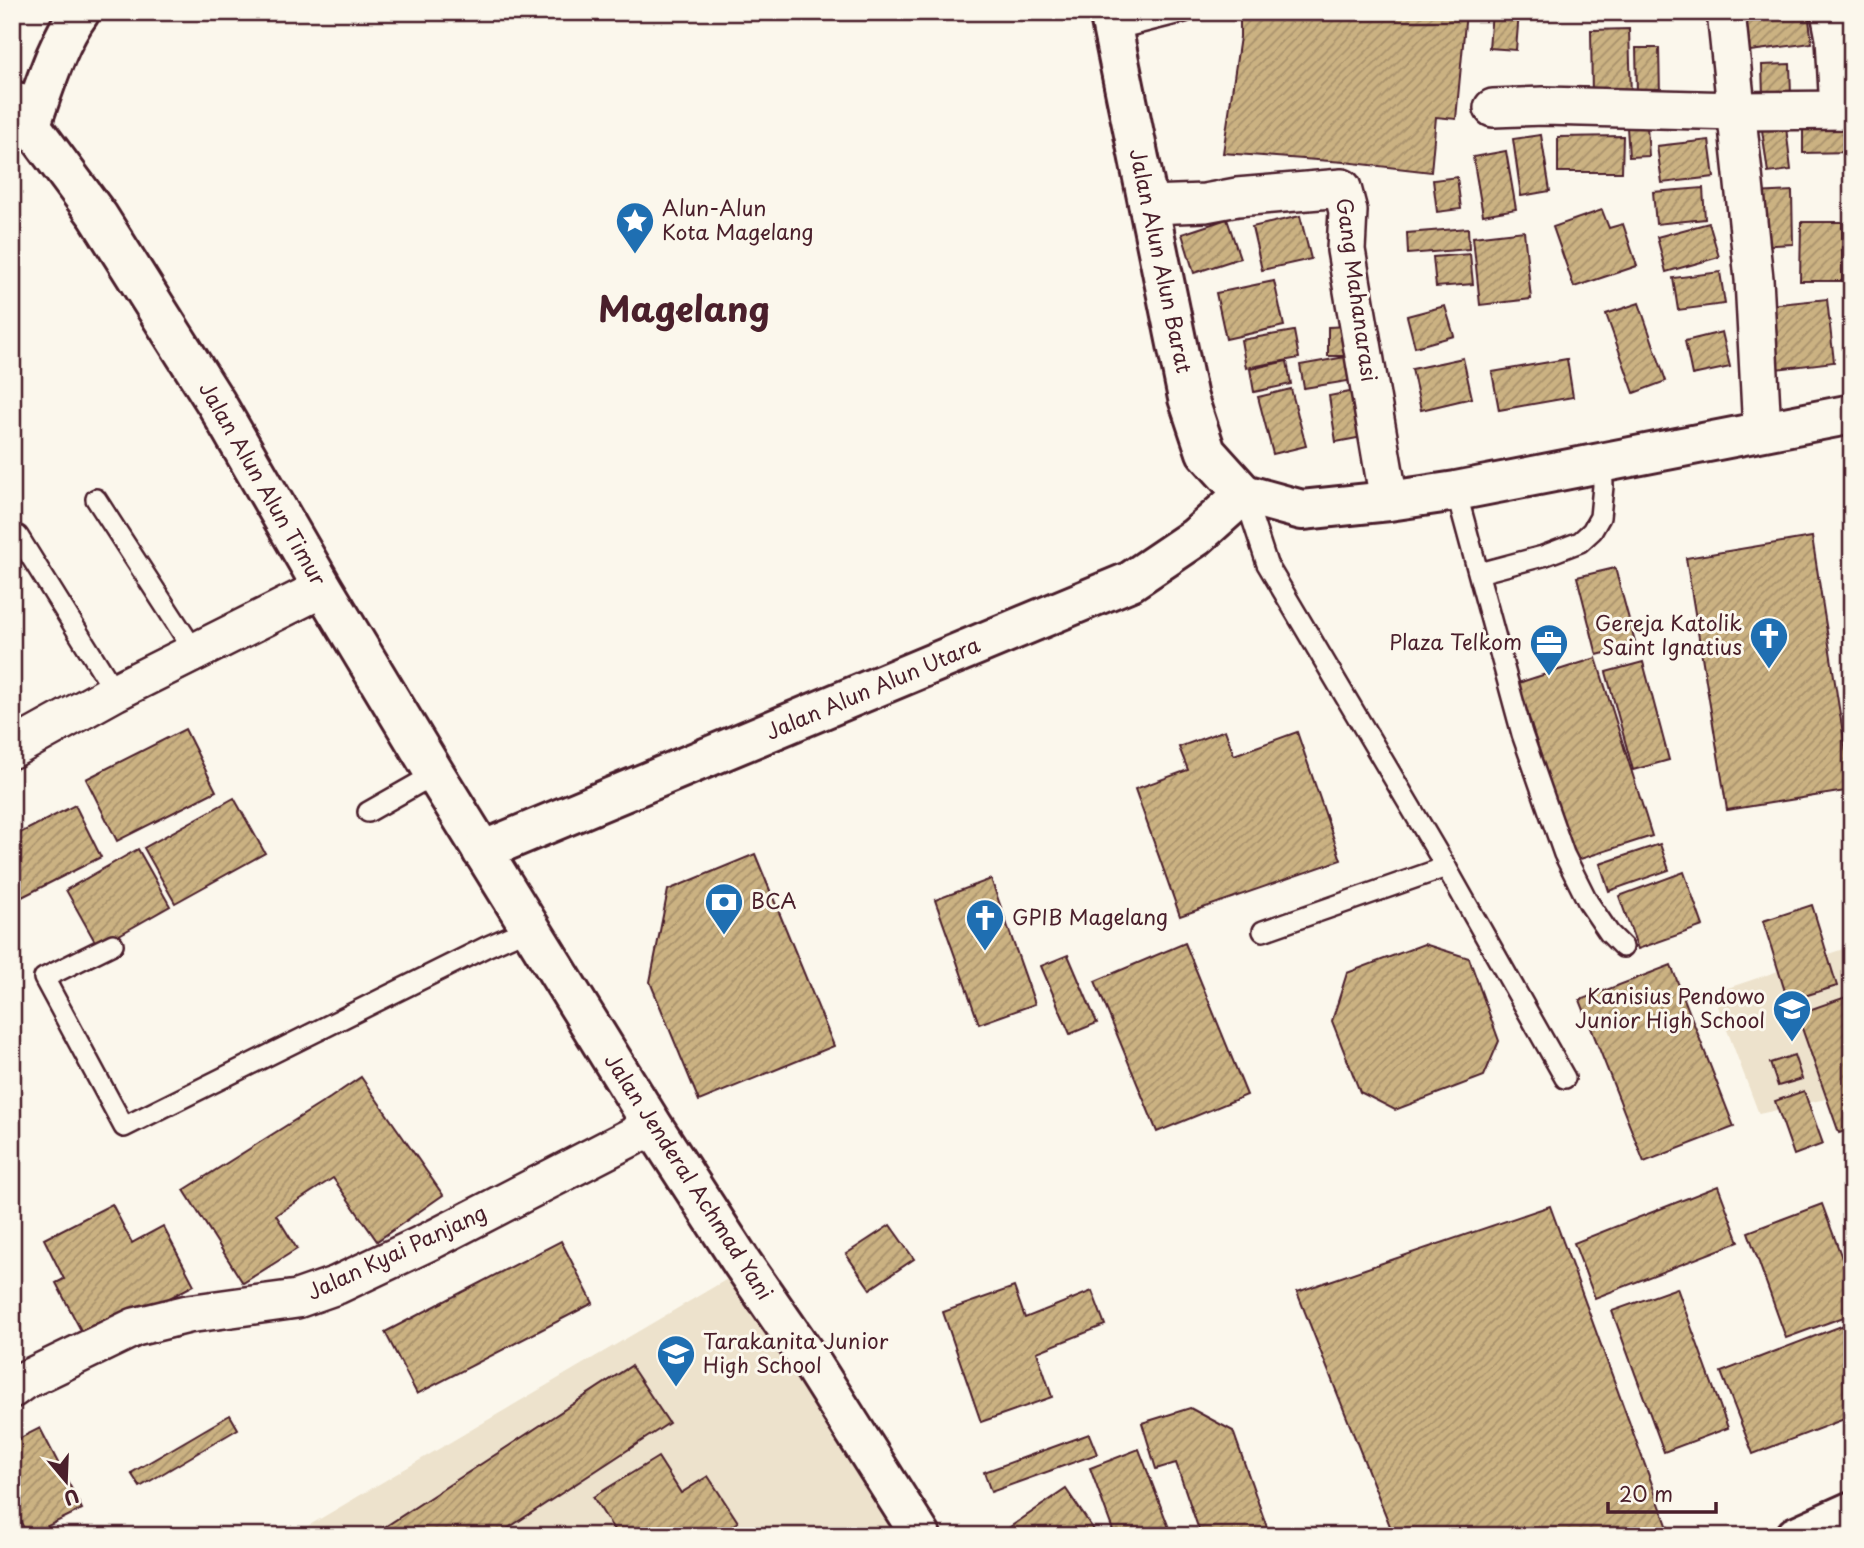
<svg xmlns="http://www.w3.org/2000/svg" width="1864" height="1548" viewBox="0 0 1864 1548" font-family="'Playpen Sans',sans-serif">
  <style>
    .built { fill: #ede2cc }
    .building { fill: url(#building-hatch); stroke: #4a1f2b; stroke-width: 2 }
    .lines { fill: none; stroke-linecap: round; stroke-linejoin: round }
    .lane-casing { stroke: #4a1f2b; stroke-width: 24 }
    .street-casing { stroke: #4a1f2b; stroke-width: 42 }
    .secondary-casing { stroke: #4a1f2b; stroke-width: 44 }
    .lane { stroke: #fbf7ec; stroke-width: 19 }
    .street { stroke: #fbf7ec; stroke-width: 37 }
    .secondary { stroke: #fbf7ec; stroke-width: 38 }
    .labels { text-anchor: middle; stroke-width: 6; stroke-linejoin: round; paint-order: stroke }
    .poi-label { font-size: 21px; fill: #4a1f2b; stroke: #fbf7ec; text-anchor: start }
    .street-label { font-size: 21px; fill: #4a1f2b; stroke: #fbf7ec }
    .town-label { font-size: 35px; font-weight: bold; fill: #4a1f2b; stroke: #fbf7ec }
  </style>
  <defs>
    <pattern id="building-hatch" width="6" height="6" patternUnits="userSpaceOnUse" patternTransform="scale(1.75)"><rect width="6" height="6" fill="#cbb282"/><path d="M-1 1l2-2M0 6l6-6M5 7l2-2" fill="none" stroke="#a7906b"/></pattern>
  </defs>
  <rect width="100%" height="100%" fill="#fbf7ec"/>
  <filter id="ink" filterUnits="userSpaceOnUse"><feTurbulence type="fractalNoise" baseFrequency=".0143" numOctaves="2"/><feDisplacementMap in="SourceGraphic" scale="14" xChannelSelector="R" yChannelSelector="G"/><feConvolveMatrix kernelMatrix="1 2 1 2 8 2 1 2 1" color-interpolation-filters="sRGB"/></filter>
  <g filter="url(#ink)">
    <g class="built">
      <path d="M1852 946V1093L1759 1114 1713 993Z"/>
      <path d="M734 1275 910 1536H291Z"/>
    </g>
    <g class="building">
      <path d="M1240 12H1466L1456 119 1436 117 1431 172 1344 162 1223 153 1240 37Z"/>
      <path d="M1492 12H1519L1516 50 1489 48Z"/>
      <path d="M1729 12H1808L1812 43 1735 53Z"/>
      <path d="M1629 29 1631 96 1592 97 1591 30Z"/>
      <path d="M1636 48H1659L1660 94 1637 95Z"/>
      <path d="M1790 64 1791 95 1763 96 1762 65Z"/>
      <path d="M1803 122H1852V152L1803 153Z"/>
      <path d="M1647 126 1649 156 1629 157 1627 127Z"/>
      <path d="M1786 127 1791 170 1768 173 1762 130Z"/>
      <path d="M1541 135 1550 191 1521 196 1513 139Z"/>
      <path d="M1623 136 1622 172H1558V137Z"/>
      <path d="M1709 140 1714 177 1662 183 1657 146Z"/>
      <path d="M1506 151 1516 209 1483 215 1473 157Z"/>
      <path d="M1457 177 1461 209 1437 212 1433 180Z"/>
      <path d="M1703 188 1705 219 1656 224 1653 192Z"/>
      <path d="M1792 191 1793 244 1757 246 1755 193Z"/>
      <path d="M1602 210 1609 228 1623 224 1637 266 1574 287 1553 227Z"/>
      <path d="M1300 216 1311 259 1262 270 1252 227Z"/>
      <path d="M1227 219 1240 258 1194 273 1182 234Z"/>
      <path d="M1801 222H1842V281H1800Z"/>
      <path d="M1709 223 1719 257 1666 272 1657 237Z"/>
      <path d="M1468 228 1469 249 1408 254 1407 233Z"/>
      <path d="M1524 231 1531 299 1480 305 1473 237Z"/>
      <path d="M1470 254 1473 284 1436 287 1433 257Z"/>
      <path d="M1720 272 1725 304 1678 310 1673 278Z"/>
      <path d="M1274 281 1284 326 1226 339 1216 293Z"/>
      <path d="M1827 299 1834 362 1768 370 1761 306Z"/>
      <path d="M1639 303 1666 381 1634 393 1606 314Z"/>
      <path d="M1445 306 1454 336 1415 347 1407 316Z"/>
      <path d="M1351 326V356H1328V327Z"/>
      <path d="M1294 331 1299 358 1246 368 1241 340Z"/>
      <path d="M1722 332 1730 367 1692 375 1685 341Z"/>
      <path d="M1847 344H1852V370H1849Z"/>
      <path d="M1351 356 1354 380 1304 388 1300 365Z"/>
      <path d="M1463 358 1472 398 1421 410 1412 369Z"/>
      <path d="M1567 359 1573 397 1499 410 1492 372Z"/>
      <path d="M1287 361 1291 384 1254 392 1250 369Z"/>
      <path d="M1291 389 1306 446 1273 454 1258 397Z"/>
      <path d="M1360 390 1368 436 1336 442 1329 396Z"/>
      <path d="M1812 537 1852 790 1727 810 1686 558Z"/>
      <path d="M1615 568 1636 645 1597 655 1577 577Z"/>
      <path d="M1596 658 1652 836 1574 861 1518 683Z"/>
      <path d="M1643 662 1669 760 1633 770 1606 672Z"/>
      <path d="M185 729 216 791 117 841 86 779Z"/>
      <path d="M1225 730 1234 755 1297 732 1341 860 1180 916 1135 789 1188 770 1179 747Z"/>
      <path d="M234 798 265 853 175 903 144 848Z"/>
      <path d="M75 805 101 857 12 902V837Z"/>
      <path d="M1660 844 1669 870 1609 891 1600 864Z"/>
      <path d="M138 849 170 906 98 947 66 890Z"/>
      <path d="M755 854 834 1046 699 1101 650 982 668 890Z"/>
      <path d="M1684 872 1703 926 1638 949 1619 896Z"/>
      <path d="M991 879 1035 1004 979 1024 935 900Z"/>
      <path d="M1812 905 1837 986 1788 1001 1763 921Z"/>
      <path d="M1185 943 1247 1095 1157 1132 1095 981Z"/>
      <path d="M1424 944 1469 958 1499 1041 1484 1076 1395 1110 1360 1092 1332 1021 1347 973Z"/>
      <path d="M1068 955 1097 1023 1070 1034 1041 966Z"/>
      <path d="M1671 965 1734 1127 1644 1162 1580 1000Z"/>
      <path d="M1846 997 1852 1014V1129L1839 1133 1797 1014Z"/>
      <path d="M1794 1055 1802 1079 1778 1086 1770 1063Z"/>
      <path d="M361 1077 443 1195 377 1241 333 1178 276 1215 297 1249 243 1283 184 1190 330 1098Z"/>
      <path d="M1804 1091 1823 1144 1794 1155 1775 1101Z"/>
      <path d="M1718 1186 1739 1242 1595 1298 1574 1243Z"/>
      <path d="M112 1204 132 1243 163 1226 194 1285 87 1342 56 1283 64 1279 44 1239Z"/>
      <path d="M1822 1204 1852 1285V1314L1786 1338 1748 1232Z"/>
      <path d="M1550 1206 1671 1536H1394L1297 1292Z"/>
      <path d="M890 1225 914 1259 870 1289 846 1254Z"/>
      <path d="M561 1241 593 1303 417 1394 385 1332Z"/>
      <path d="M1014 1287 1025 1318 1092 1291 1105 1325 1037 1352 1052 1397 981 1422 943 1312Z"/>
      <path d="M1677 1288 1728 1428 1664 1452 1612 1311Z"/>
      <path d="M1852 1322V1416L1753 1454 1721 1372Z"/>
      <path d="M631 1366 669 1423 496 1536H371Z"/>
      <path d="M1190 1408 1233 1431 1270 1536H1201L1176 1463 1156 1469 1142 1423Z"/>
      <path d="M230 1415 238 1429 140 1487 131 1473Z"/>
      <path d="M40 1428 82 1509 28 1536 12 1505V1442Z"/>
      <path d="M1089 1434 1097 1454 991 1492 984 1472Z"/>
      <path d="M1139 1449 1172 1536H1115L1090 1468Z"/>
      <path d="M658 1457 681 1493 708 1476 738 1522 717 1536H618L593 1497Z"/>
      <path d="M1066 1489 1098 1536H1017L1010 1527Z"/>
    </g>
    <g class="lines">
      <g class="lane-casing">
        <g id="lane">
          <path d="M1113 30 1184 12"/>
          <path d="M1456 491 1522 734 1564 854 1588 902 1609 933 1623 947"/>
          <path d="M1244 494 1267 564 1446 867 1565 1078"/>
          <path d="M96 499 195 652"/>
          <path d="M18 536 115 692"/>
          <path d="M1479 573 1543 556 1580 542 1592 531 1600 517 1603 486 1602 462"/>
          <path d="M368 812 435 774"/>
          <path d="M1263 931 1446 867"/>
          <path d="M113 944 44 978 124 1127 486 947 529 928"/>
        </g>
      </g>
      <g class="street-casing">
        <g id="street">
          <path d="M1726 12 1754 279 1762 431"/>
          <path d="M1830 12 1835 38 1839 110"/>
          <path d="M1493 108 1544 106 1737 111 1852 110"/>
          <path d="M1148 205 1205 203 1237 197 1342 188 1348 211 1346 250 1389 501"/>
          <path d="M12 749 115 692 323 588"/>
          <path d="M12 1389 23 1381 135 1327 188 1314 297 1299 337 1285 432 1240 653 1126"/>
        </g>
      </g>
      <g class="secondary-casing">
        <g id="secondary">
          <path d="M1109 12 1188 398 1206 452 1244 494"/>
          <path d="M12 100 98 216 216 403 323 588 435 774 653 1126 742 1263 814 1367 921 1536"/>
          <path d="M31 124C44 88 57 43 80 12"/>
          <path d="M1244 494 1302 510 1389 501 1456 491 1852 414"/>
          <path d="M482 851 1131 581 1196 537 1244 494"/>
          <path d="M1796 1536 1852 1511"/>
        </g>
      </g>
      <use href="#lane" class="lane"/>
      <use href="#street" class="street"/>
      <use href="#secondary" class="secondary"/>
    </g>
  </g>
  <defs>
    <g id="sight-pin" transform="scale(2.0125)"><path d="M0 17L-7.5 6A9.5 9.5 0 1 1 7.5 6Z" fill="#1f6fb2" stroke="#fbf7ec"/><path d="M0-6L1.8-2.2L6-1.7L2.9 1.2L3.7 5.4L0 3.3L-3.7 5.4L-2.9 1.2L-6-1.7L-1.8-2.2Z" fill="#fff"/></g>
    <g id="church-pin" transform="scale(2.0125)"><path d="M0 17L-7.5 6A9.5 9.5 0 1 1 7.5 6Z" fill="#1f6fb2" stroke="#fbf7ec"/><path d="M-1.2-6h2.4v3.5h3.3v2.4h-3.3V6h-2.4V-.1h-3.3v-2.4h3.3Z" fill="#fff"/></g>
    <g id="office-pin" transform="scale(2.0125)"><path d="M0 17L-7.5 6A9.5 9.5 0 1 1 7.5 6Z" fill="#1f6fb2" stroke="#fbf7ec"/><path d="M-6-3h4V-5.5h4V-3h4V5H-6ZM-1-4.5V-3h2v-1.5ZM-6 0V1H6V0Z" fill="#fff"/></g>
    <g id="bank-pin" transform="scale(2.0125)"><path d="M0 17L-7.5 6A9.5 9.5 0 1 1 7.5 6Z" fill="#1f6fb2" stroke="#fbf7ec"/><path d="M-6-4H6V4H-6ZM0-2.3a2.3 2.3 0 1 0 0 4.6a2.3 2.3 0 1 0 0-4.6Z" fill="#fff"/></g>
    <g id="school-pin" transform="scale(2.0125)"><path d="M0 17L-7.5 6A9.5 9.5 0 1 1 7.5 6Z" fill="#1f6fb2" stroke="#fbf7ec"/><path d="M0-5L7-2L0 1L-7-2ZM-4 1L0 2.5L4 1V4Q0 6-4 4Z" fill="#fff"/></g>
  </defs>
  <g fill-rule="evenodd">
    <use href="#sight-pin" x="635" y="221"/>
    <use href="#church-pin" x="1769" y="636"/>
    <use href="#office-pin" x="1549" y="643"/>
    <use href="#bank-pin" x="724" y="902"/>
    <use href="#church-pin" x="985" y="918"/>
    <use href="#school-pin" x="1792" y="1009"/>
    <use href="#school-pin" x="676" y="1354"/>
  </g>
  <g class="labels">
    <g class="poi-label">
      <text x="662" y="216">Alun-Alun<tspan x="662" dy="24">Kota Magelang</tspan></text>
      <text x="1742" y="631" text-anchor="end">Gereja Katolik<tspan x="1742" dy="24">Saint Ignatius</tspan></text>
      <text x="1522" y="650" text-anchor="end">Plaza Telkom</text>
      <text x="751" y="909">BCA</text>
      <text x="1012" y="925">GPIB Magelang</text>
      <text x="1765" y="1004" text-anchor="end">Kanisius Pendowo<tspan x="1765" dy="24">Junior High School</tspan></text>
      <text x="703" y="1349">Tarakanita Junior<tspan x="703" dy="24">High School</tspan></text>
    </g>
    <g class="street-label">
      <text transform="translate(1160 261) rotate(78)" y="7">Jalan Alun Alun Barat</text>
      <text transform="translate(1356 290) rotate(82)" y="7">Gang Mahanarasi</text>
      <text transform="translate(262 484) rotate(60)" y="7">Jalan Alun Alun Timur</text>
      <text transform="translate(873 689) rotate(-23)" y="7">Jalan Alun Alun Utara</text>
      <text transform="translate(688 1177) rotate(57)" y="7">Jalan Jenderal Achmad Yani</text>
      <text transform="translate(397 1253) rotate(-25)" y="7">Jalan Kyai Panjang</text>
    </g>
    <g class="town-label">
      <text x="684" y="322">Magelang</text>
    </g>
  </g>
  <rect width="1864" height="1548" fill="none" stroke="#fbf7ec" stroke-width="42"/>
  <rect x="21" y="21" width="1822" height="1506" fill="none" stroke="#4a1f2b" stroke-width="2.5" filter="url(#ink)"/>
  <g transform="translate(66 1481) rotate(161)" stroke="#fbf7ec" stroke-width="5" paint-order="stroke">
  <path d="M0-5L12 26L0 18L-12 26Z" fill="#4a1f2b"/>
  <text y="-10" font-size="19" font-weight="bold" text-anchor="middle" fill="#4a1f2b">U</text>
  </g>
  <path d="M1608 1502v10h108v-10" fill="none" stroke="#4a1f2b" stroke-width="3.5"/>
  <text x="1619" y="1502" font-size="21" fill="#4a1f2b" stroke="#fbf7ec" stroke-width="5" paint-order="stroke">20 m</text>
</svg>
